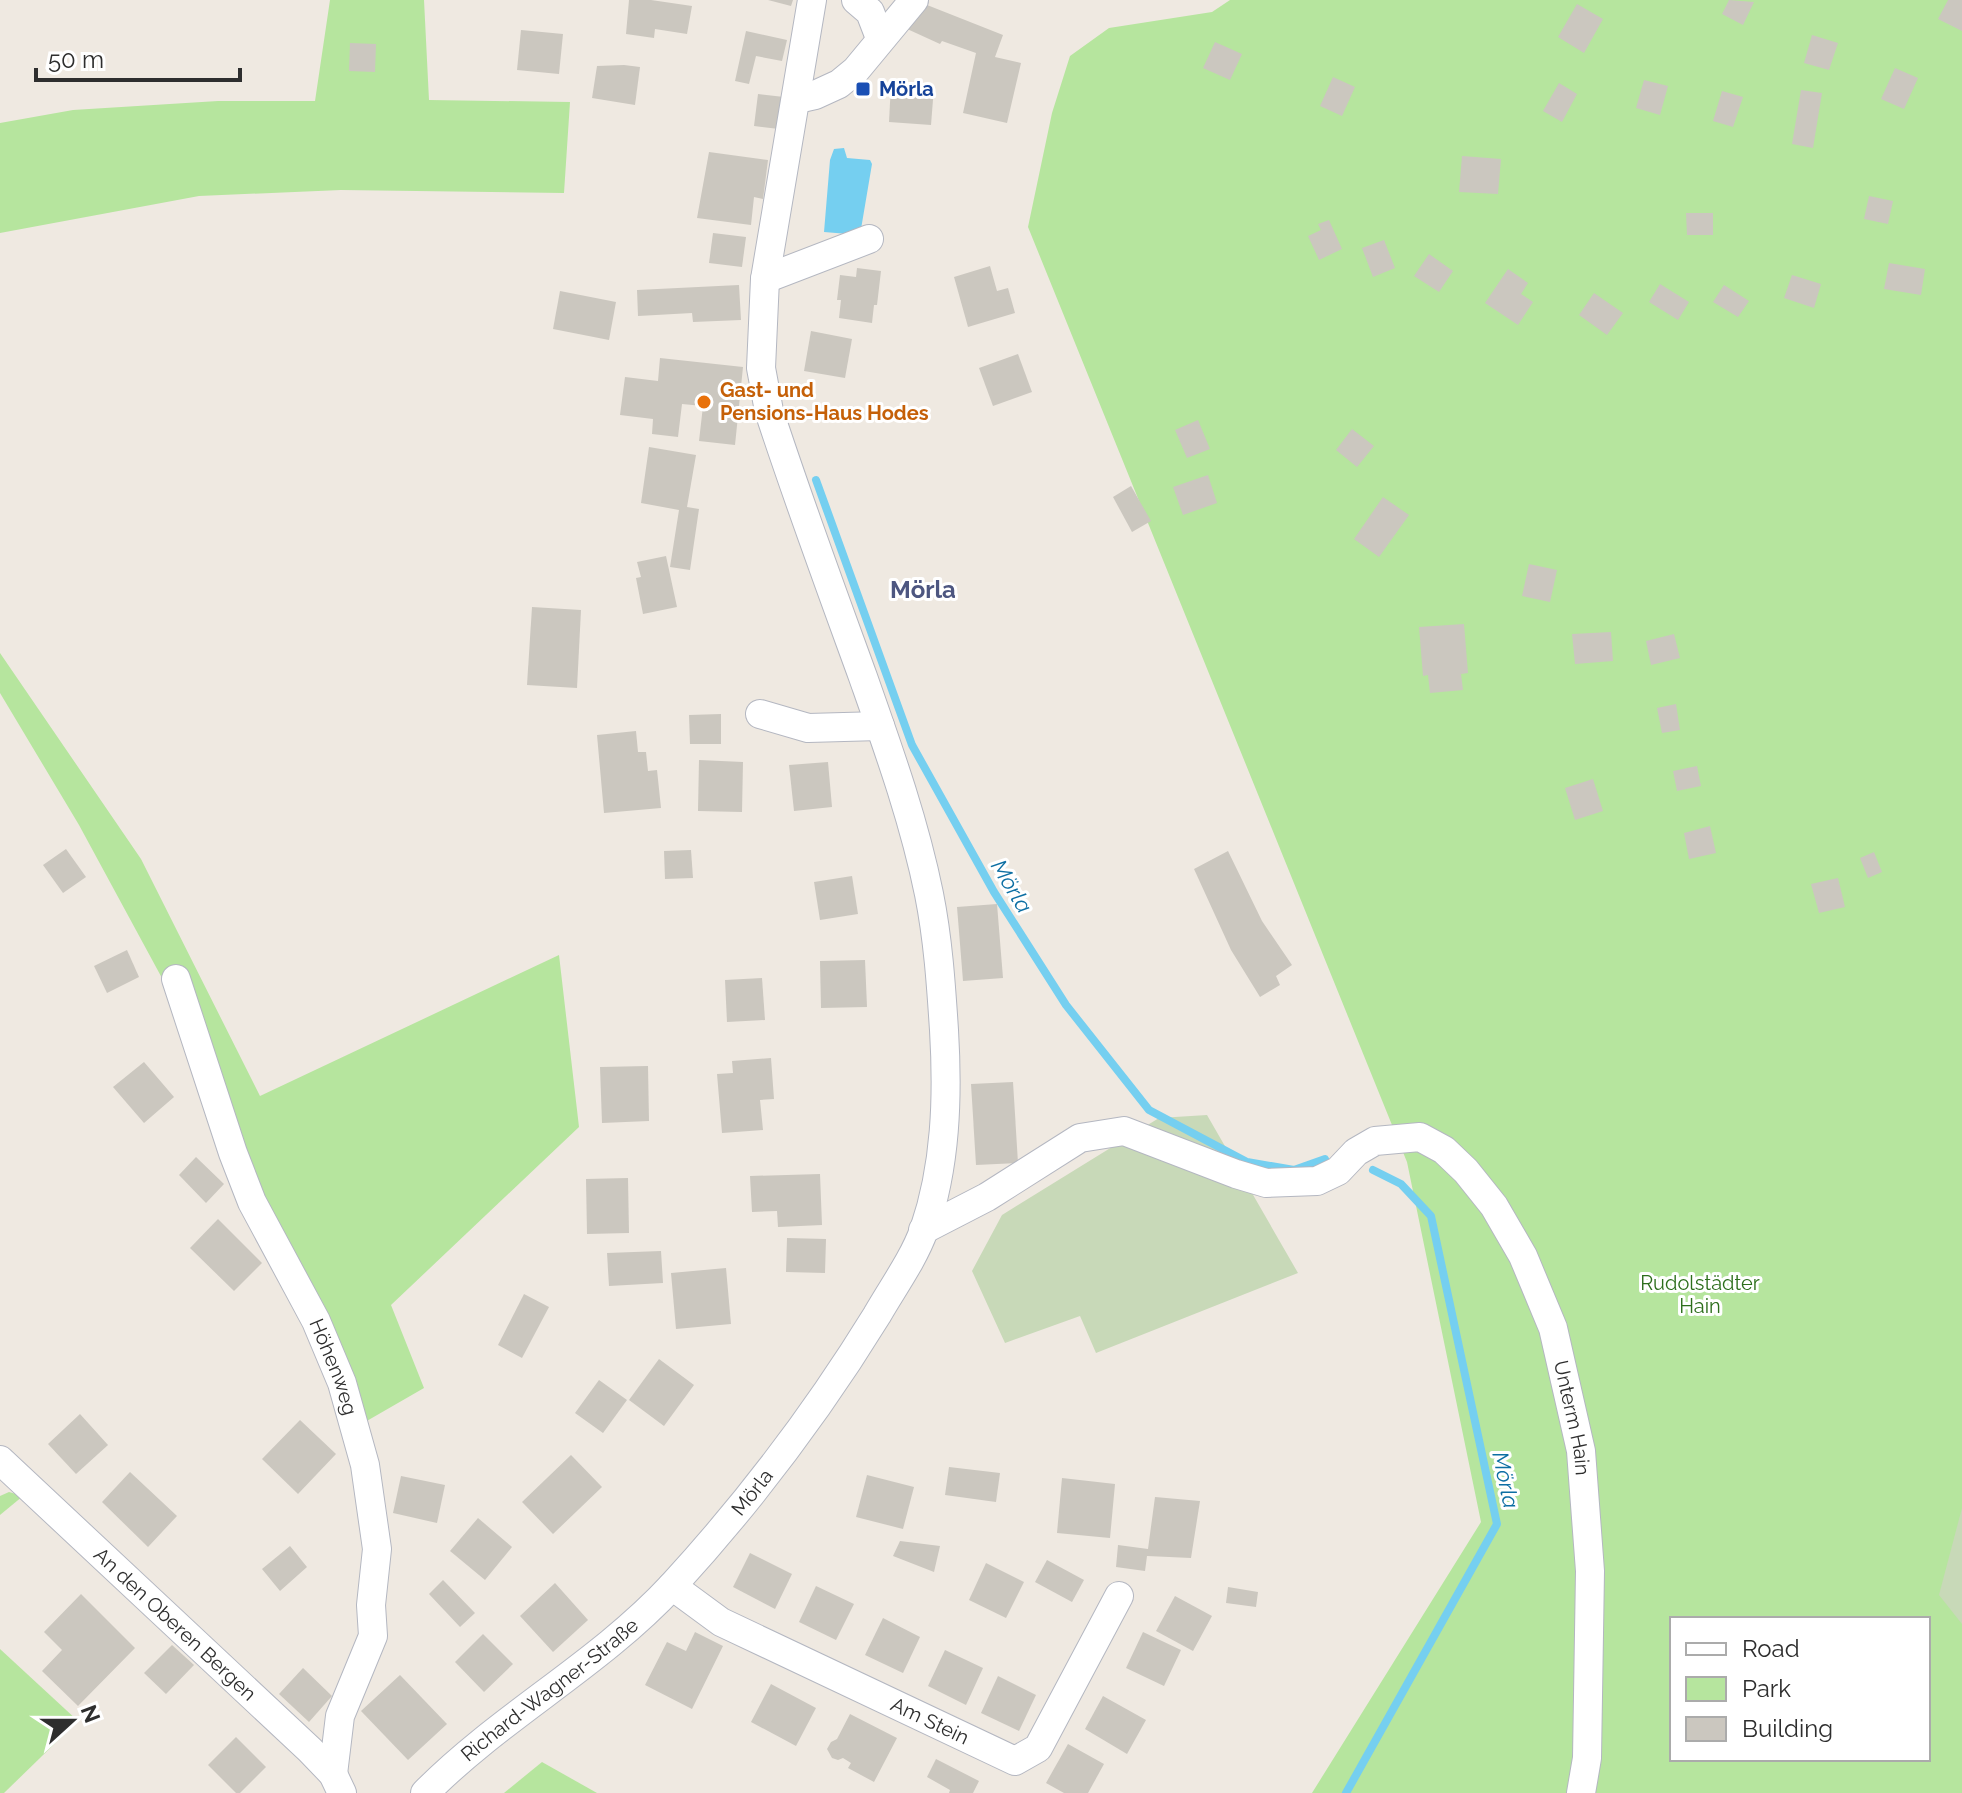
<svg xmlns="http://www.w3.org/2000/svg" width="1962" height="1793" viewBox="0 0 1962 1793" font-family="Raleway,sans-serif">
  <style>
    .green { fill: #b6e59e; fill-rule: evenodd }
    .cemetery { fill: #c8d9b8 }
    .water { fill: #75cff0 }
    .lines { fill: none; stroke-linecap: round; stroke-linejoin: round }
    .stream { stroke: #75cff0; stroke-width: 8 }
    .building { fill: #cbc7bf }
    .minor-casing { stroke: #b4b7c1; stroke-width: 30 }
    .minor { stroke: #fff; stroke-width: 28 }
    .transit-dot { fill: #1a4fb4; stroke: #fff; stroke-width: 3 }
    .food-dot { fill: #e8710a; stroke: #fff; stroke-width: 3 }
    .labels { text-anchor: middle; stroke-width: 6; stroke-linejoin: round; paint-order: stroke }
    .transit-label { font-size: 20px; font-weight: bold; fill: #164399; stroke: #fff; text-anchor: start }
    .food-label { font-size: 20px; font-weight: bold; fill: #c56008; stroke: #fff; text-anchor: start }
    .park-label { font-size: 20px; fill: #2c6e1b; stroke: #fff }
    .street-label { font-size: 20px; fill: #2e2e2e; stroke: #fff }
    .water-label { font-size: 22px; font-style: italic; fill: #0d6fa3; stroke: #fff }
    .quarter-label { font-size: 24px; font-weight: bold; fill: #4d5680; stroke: #fff }
  </style>
  <rect width="100%" height="100%" fill="#efe9e1"/>
  <g class="green">
    <path d="M330 0H424L429 100 570 102 564 193 341 190 199 196 0 233V123L73 110 218 101H315Z"/>
    <path d="M1230 0H1962V1793H1312L1481 1522 1407 1162 1028 227 1052 113 1070 56 1109 28 1212 12ZM1672 1619H1928V1759H1672Z"/>
    <path d="M0 653 141 859 260 1096 559 955 579 1127 391 1305 424 1388 365 1422 169 991 79 825 0 693Z"/>
    <path d="M9 1492 23 1496 0 1515V1496Z"/>
    <path d="M0 1649 78 1721 4 1793H0Z"/>
    <path d="M542 1762 597 1793H504Z"/>
  </g>
  <g class="cemetery">
    <path d="M1207 1115 1298 1273 1096 1353 1080 1316 1005 1343 972 1271 1002 1215 1159 1118Z"/>
    <path d="M1962 1508V1624L1939 1595Z"/>
  </g>
  <path class="water" d="M844 148 847 158 870 160 872 164 860 235 824 232 830 160 834 149Z"/>
  <g class="lines">
    <g class="stream">
      <path d="M816 480 912 745 994 892 1066 1005 1149 1110 1247 1162 1294 1170 1325 1159"/>
      <path d="M1346 1793 1497 1524 1431 1216 1401 1184 1373 1170"/>
    </g>
  </g>
  <g class="building">
    <path d="M629 0H651L692 6 687 34 655 29 654 38 626 34Z"/>
    <path d="M768 0H793L791 6Z"/>
    <path d="M1729 0 1754 2 1743 25 1722 14Z"/>
    <path d="M1948 0H1962V31L1938 19Z"/>
    <path d="M922 3 1003 35 995 57 1021 63 1007 123 963 113 976 53 942 41 940 44 905 28Z"/>
    <path d="M1577 4 1603 19 1584 53 1558 37Z"/>
    <path d="M521 30 563 34 559 74 517 70Z"/>
    <path d="M746 31 787 40 782 61 756 56 749 84 735 81Z"/>
    <path d="M1812 35 1838 43 1829 70 1804 63Z"/>
    <path d="M1215 42 1242 54 1230 80 1203 68Z"/>
    <path d="M350 43 376 44 375 72 349 71Z"/>
    <path d="M624 65 640 67 635 105 592 98 597 66Z"/>
    <path d="M1895 68 1918 78 1904 109 1881 99Z"/>
    <path d="M1333 77 1355 87 1342 116 1320 106Z"/>
    <path d="M1644 80 1668 86 1660 115 1636 108Z"/>
    <path d="M1559 83 1577 94 1562 122 1543 111Z"/>
    <path d="M891 84 934 87 931 125 889 122Z"/>
    <path d="M1801 90 1822 93 1813 148 1792 144Z"/>
    <path d="M1722 91 1743 97 1733 127 1713 121Z"/>
    <path d="M758 94 784 97 779 129 754 126Z"/>
    <path d="M709 152 768 160 763 199 754 197 751 225 697 218Z"/>
    <path d="M1462 156 1501 159 1498 194 1459 192Z"/>
    <path d="M1869 196 1893 201 1888 224 1864 219Z"/>
    <path d="M1686 213H1713V235H1687Z"/>
    <path d="M1329 220 1342 249 1319 260 1308 236 1321 230 1318 224Z"/>
    <path d="M713 233 746 237 742 267 709 263Z"/>
    <path d="M1384 240 1395 268 1373 277 1362 248Z"/>
    <path d="M1429 254 1453 271 1439 292 1414 276Z"/>
    <path d="M1889 263 1925 269 1921 295 1884 289Z"/>
    <path d="M990 266 997 291 1008 288 1015 313 968 327 954 277Z"/>
    <path d="M857 268 881 271 877 305H874L872 323 839 318 841 300H837L840 275 856 277Z"/>
    <path d="M1508 269 1528 283 1521 294 1533 302 1518 325 1485 303Z"/>
    <path d="M1792 275 1821 284 1814 308 1784 298Z"/>
    <path d="M1660 284 1689 302 1678 320 1649 302Z"/>
    <path d="M739 285 741 320 693 322 692 313 638 316 637 290Z"/>
    <path d="M1724 285 1749 301 1738 317 1713 302Z"/>
    <path d="M560 291 616 302 609 340 553 329Z"/>
    <path d="M1594 293 1623 313 1607 335 1579 315Z"/>
    <path d="M811 331 852 339 845 378 804 371Z"/>
    <path d="M1018 354 1032 392 993 406 979 368Z"/>
    <path d="M660 358 743 367 735 445 699 441 703 406 682 404 678 437 652 434 653 419 620 415 625 377 658 381Z"/>
    <path d="M1198 420 1210 449 1187 458 1175 430Z"/>
    <path d="M1352 429 1374 446 1357 467 1336 450Z"/>
    <path d="M649 447 696 455 687 507 699 509 690 570 670 567 679 510 641 503Z"/>
    <path d="M1208 475 1217 503 1183 515 1173 487Z"/>
    <path d="M1131 486 1151 521 1132 532 1113 497Z"/>
    <path d="M1383 497 1409 515 1379 557 1354 539Z"/>
    <path d="M666 556 677 607 643 614 636 578 641 577 637 562Z"/>
    <path d="M1529 564 1557 570 1550 602 1522 596Z"/>
    <path d="M532 607 581 610 577 688 527 685Z"/>
    <path d="M1464 624 1468 673 1461 674 1463 690 1430 693 1428 675 1423 676 1419 627Z"/>
    <path d="M1611 632 1613 661 1575 664 1572 634Z"/>
    <path d="M1674 634 1680 658 1651 665 1646 641Z"/>
    <path d="M1676 704 1680 730 1662 733 1657 708Z"/>
    <path d="M721 714V744H690L689 715Z"/>
    <path d="M636 731 638 752H646L648 771 657 770 661 808 604 813 597 735Z"/>
    <path d="M699 760 743 762 742 812 698 811Z"/>
    <path d="M828 762 832 807 794 811 789 765Z"/>
    <path d="M1697 766 1701 786 1677 791 1673 771Z"/>
    <path d="M1593 779 1603 811 1575 820 1565 788Z"/>
    <path d="M1710 826 1716 853 1689 859 1684 833Z"/>
    <path d="M66 849 86 877 63 893 43 865Z"/>
    <path d="M691 850 693 878 665 879 664 851Z"/>
    <path d="M1228 851 1262 921 1292 965 1276 976 1280 985 1260 997 1231 950 1194 869Z"/>
    <path d="M1874 852 1882 872 1868 878 1860 858Z"/>
    <path d="M852 876 858 914 820 920 814 882Z"/>
    <path d="M1838 878 1845 907 1819 913 1811 884Z"/>
    <path d="M997 904 1003 978 963 981 957 907Z"/>
    <path d="M127 950 139 977 107 993 94 966Z"/>
    <path d="M865 960 867 1007 821 1008 820 961Z"/>
    <path d="M762 978 765 1020 727 1022 725 980Z"/>
    <path d="M771 1058 774 1099 760 1100 763 1130 722 1133 717 1074 733 1073 732 1061Z"/>
    <path d="M144 1062 174 1097 144 1123 113 1087Z"/>
    <path d="M648 1066 649 1121 602 1123 600 1067Z"/>
    <path d="M1013 1082 1018 1163 976 1165 971 1084Z"/>
    <path d="M196 1157 224 1184 206 1203 179 1175Z"/>
    <path d="M820 1174 822 1225 778 1227 777 1211 752 1212 750 1176Z"/>
    <path d="M628 1178 629 1233 587 1234 586 1179Z"/>
    <path d="M218 1219 262 1263 234 1291 190 1248Z"/>
    <path d="M787 1238 826 1239 825 1273 786 1272Z"/>
    <path d="M661 1251 663 1283 609 1286 607 1253Z"/>
    <path d="M726 1268 731 1324 676 1329 671 1273Z"/>
    <path d="M524 1294 549 1307 522 1358 498 1345Z"/>
    <path d="M659 1359 694 1385 664 1426 629 1400Z"/>
    <path d="M599 1380 627 1400 603 1433 575 1413Z"/>
    <path d="M80 1414 108 1445 76 1474 48 1444Z"/>
    <path d="M300 1420 336 1454 298 1494 262 1459Z"/>
    <path d="M571 1455 602 1487 553 1534 522 1502Z"/>
    <path d="M949 1467 1000 1473 996 1502 945 1495Z"/>
    <path d="M130 1472 177 1516 148 1547 102 1502Z"/>
    <path d="M867 1475 914 1487 903 1529 856 1517Z"/>
    <path d="M401 1476 445 1485 437 1523 393 1513Z"/>
    <path d="M1062 1478 1115 1484 1110 1538 1057 1533Z"/>
    <path d="M1155 1497 1200 1501 1191 1558 1147 1556 1145 1571 1116 1567 1118 1545 1148 1549Z"/>
    <path d="M478 1518 512 1547 485 1580 450 1551Z"/>
    <path d="M900 1541 940 1546 934 1572 893 1556Z"/>
    <path d="M290 1546 307 1567 280 1591 262 1569Z"/>
    <path d="M750 1553 792 1574 775 1609 733 1587Z"/>
    <path d="M1047 1560 1084 1580 1072 1602 1035 1582Z"/>
    <path d="M986 1563 1024 1582 1006 1618 969 1600Z"/>
    <path d="M443 1580 475 1613 460 1627 429 1594Z"/>
    <path d="M555 1583 588 1620 553 1652 520 1616Z"/>
    <path d="M816 1586 854 1604 836 1640 799 1622Z"/>
    <path d="M1228 1587 1258 1592 1256 1607 1226 1603Z"/>
    <path d="M81 1594 135 1648 78 1706 42 1671 62 1650 44 1632Z"/>
    <path d="M1175 1596 1212 1616 1193 1651 1156 1631Z"/>
    <path d="M883 1618 920 1637 903 1673 865 1655Z"/>
    <path d="M695 1632 723 1646 692 1709 645 1685 667 1642 686 1651Z"/>
    <path d="M1143 1632 1181 1650 1164 1686 1126 1668Z"/>
    <path d="M483 1634 513 1664 484 1692 455 1662Z"/>
    <path d="M172 1645 194 1665 166 1694 144 1673Z"/>
    <path d="M945 1650 983 1668 966 1705 928 1686Z"/>
    <path d="M303 1668 332 1696 309 1722 279 1694Z"/>
    <path d="M400 1675 447 1724 408 1760 361 1711Z"/>
    <path d="M998 1676 1036 1695 1019 1731 981 1713Z"/>
    <path d="M771 1684 816 1708 796 1746 751 1722Z"/>
    <path d="M1103 1696 1146 1720 1127 1754 1085 1729Z"/>
    <path d="M850 1714 897 1738 874 1782 848 1768 851 1763 843 1758 838 1760 832 1758 827 1749 831 1742 837 1739Z"/>
    <path d="M236 1737 266 1767 240 1793H236L208 1765Z"/>
    <path d="M1068 1744 1104 1764 1088 1793H1064L1046 1783Z"/>
    <path d="M936 1759 979 1781 973 1793H949L950 1790 927 1777Z"/>
  </g>
  <g class="lines">
    <g class="minor-casing">
      <g id="minor">
        <path d="M856 0 870 12 880 38"/>
        <path d="M797 99 815 95 839 84 856 70 914 0"/>
        <path d="M765 279 869 239"/>
        <path d="M760 714 808 728 880 726"/>
        <path id="s1" d="M176 979 233 1153 252 1202 316 1321 342 1383 365 1465 377 1549 371 1605 373 1636 340 1716 333 1774"/>
        <path id="s2" d="M923 1230 987 1197 1080 1138 1124 1131 1236 1174 1266 1183 1317 1181 1338 1171 1356 1152 1375 1141 1420 1137 1444 1150 1466 1171 1494 1206 1523 1256 1553 1328 1581 1451 1590 1571 1587 1758 1581 1793"/>
        <path id="s3" d="M0 1460 310 1750 333 1774 342 1793"/>
        <path id="s4" d="M672 1586 721 1622 1015 1761 1038 1748 1119 1596"/>
        <path id="s5" d="M425 1793C501 1716 599 1665 673 1585 749 1502 818 1411 877 1315 893 1287 913 1260 924 1230 946 1166 948 1097 944 1030 941 984 938 939 929 894 914 820 888 748 863 677 831 589 798 500 769 411L761 368 765 279 812 0"/>
      </g>
    </g>
    <use href="#minor" class="minor"/>
  </g>
  <rect class="transit-dot" x="855" y="81" width="16" height="16" rx="4"/>
  <circle class="food-dot" cx="704" cy="402" r="8"/>
  <g class="labels">
    <g class="transit-label">
      <text x="879" y="96">Mörla</text>
    </g>
    <g class="food-label">
      <text x="720" y="397">Gast- und<tspan x="720" dy="23">Pensions-Haus Hodes</tspan></text>
    </g>
    <g class="park-label">
      <text x="1700" y="1290">Rudolstädter<tspan x="1700" dy="23">Hain</tspan></text>
    </g>
    <g class="street-label">
      <text dy="7" stroke="none"><textPath href="#s1" startOffset="420">Höhenweg</textPath></text>
      <text dy="7" stroke="none"><textPath href="#s2" startOffset="876">Unterm Hain</textPath></text>
      <text dy="7" stroke="none"><textPath href="#s5" startOffset="446">Mörla</textPath></text>
      <text dy="7" stroke="none"><textPath href="#s3" startOffset="240">An den Oberen Bergen</textPath></text>
      <text dy="7" stroke="none"><textPath href="#s5" startOffset="162">Richard-Wagner-Straße</textPath></text>
      <text dy="7" stroke="none"><textPath href="#s4" startOffset="292">Am Stein</textPath></text>
    </g>
    <g class="water-label">
      <text transform="translate(1012 886) rotate(59)" y="8">Mörla</text>
      <text transform="translate(1506 1480) rotate(78)" y="8">Mörla</text>
    </g>
    <g class="quarter-label">
      <text x="923" y="598">Mörla</text>
    </g>
  </g>
  <rect x="1670" y="1617" width="260" height="144" fill="#ffffff" stroke="#ababab" stroke-width="2"/>
  <rect x="1686" y="1643" width="40" height="12" fill="#ffffff" stroke="#ababab" stroke-width="2"/>
  <text x="1742" y="1657" font-size="24" fill="#2e2e2e">Road</text>
  <rect x="1686" y="1677" width="40" height="24" fill="#b6e59e" stroke="#ababab" stroke-width="2"/>
  <text x="1742" y="1697" font-size="24" fill="#2e2e2e">Park</text>
  <rect x="1686" y="1717" width="40" height="24" fill="#cbc7bf" stroke="#ababab" stroke-width="2"/>
  <text x="1742" y="1737" font-size="24" fill="#2e2e2e">Building</text>
  <g transform="translate(72 1721) rotate(69)" stroke="#ffffff" stroke-width="6" paint-order="stroke">
  <path d="M0-6L14 30L0 20L-14 30Z" fill="#2e2e2e"/>
  <text y="-12" font-size="22" font-weight="bold" text-anchor="middle" fill="#2e2e2e">N</text>
  </g>
  <path d="M36 68v12h204v-12" fill="none" stroke="#2e2e2e" stroke-width="4"/>
  <text x="48" y="68" font-size="24" fill="#2e2e2e" stroke="#ffffff" stroke-width="6" paint-order="stroke">50 m</text>
</svg>
